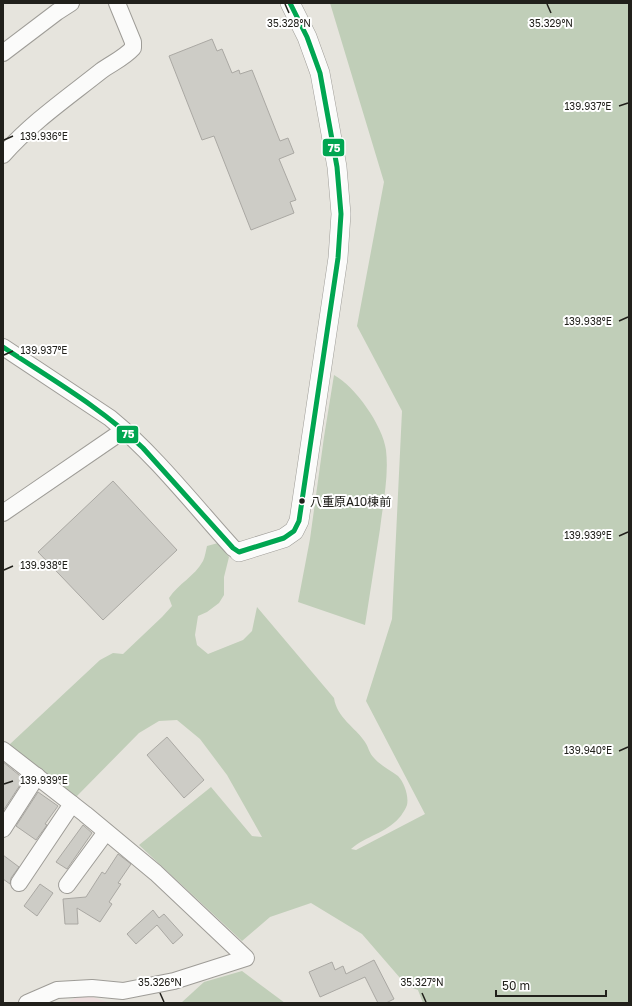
<svg xmlns="http://www.w3.org/2000/svg" width="632" height="1006" viewBox="0 0 632 1006" font-family="'Golos Text','Noto Sans JP',sans-serif">
  <style>
    .education { fill: #ebdbdb }
    .green { fill: #c0ceb8 }
    .building { fill: #cdccc6; stroke: #aaa8a3 }
    .lines { fill: none; stroke-linecap: round; stroke-linejoin: round }
    .minor-casing { stroke: #9e9c97; stroke-width: 18 }
    .tertiary-casing { stroke: #9e9c97; stroke-width: 20 }
    .minor { stroke: #fbfbfa; stroke-width: 16 }
    .tertiary { stroke: #fbfbfa; stroke-width: 19 }
    .bus-1-casing { stroke: #fff; stroke-width: 8 }
    .bus-1 { stroke: #00a651; stroke-width: 5 }
    .ticks { fill: none; stroke: #21201b; stroke-width: 1.5 }
    .bus-dot { fill: #21201b; stroke: #fff; stroke-width: 1.5 }
    .labels { text-anchor: middle; stroke-width: 4; stroke-linejoin: round; paint-order: stroke }
    .bus-label { font-size: 12px; fill: #21201b; stroke: #fff; text-anchor: start }
    .ticks-label { font-size: 10px; text-anchor: middle; fill: #21201b; stroke: #fff; stroke-width: 4; stroke-linejoin: round; paint-order: stroke }
    .line-badge { stroke: #fff; stroke-width: 1.5 }
    .badge-label { font-size: 11px; text-anchor: middle; font-weight: bold; fill: #fff }
  </style>
  <rect width="100%" height="100%" fill="#e6e4dd"/>
  <path class="education" d="M84 994 110 1003H65Z"/>
  <g class="green">
    <path d="M330 3H629V1003H423L418 990 407 986 362 934 311 903 270 917 242 941 139 845 211 787 252 836 262 837 227 775 200 739 177 720 159 721 139 733 76 797 9 745 100 660 113 653 123 654 162 617 172 606 169 598C178 584 195 576 203 561 205 557 206 550 207 546L218 543 229 557 224 577V595L219 603 207 612 198 616 195 635 197 645 208 654 243 640 252 631 257 607 334 698C337 718 355 727 365 742 369 748 369 753 374 758 381 766 390 770 398 776 404 782 409 796 407 805 406 808 402 815 399 818 386 833 366 836 351 849L356 850 425 814 366 701 392 619 402 411 357 326 384 182Z"/>
    <path d="M334 375C355 386 383 426 386 450 389 476 383 503 380 529 375 561 370 593 365 625L298 602 310 539 324 437Z"/>
    <path d="M242 971 285 1003H181L204 982Z"/>
  </g>
  <g class="building">
    <path d="M212 39 217 51 222 49 232 73 239 70 240 74 252 70 280 141 288 138 294 153 279 159 296 200 290 202 294 213 251 230 214 136 202 140 169 56Z"/>
    <path d="M113 481 177 550 103 620 38 552Z"/>
    <path d="M167 737 204 780 184 798 147 755Z"/>
    <path d="M3 762 24 779 3 811Z"/>
    <path d="M38 792 58 806 45 824 47 825 36 840 16 826Z"/>
    <path d="M83 825 92 833 67 869 56 862Z"/>
    <path d="M118 854 131 864 118 883 121 884 109 902 112 904 100 922 77 908 78 924H65L63 899 86 897 102 872 105 874Z"/>
    <path d="M3 855 19 867 11 878 10 884 3 879Z"/>
    <path d="M40 884 53 893 37 916 24 906Z"/>
    <path d="M153 910 159 918 164 914 183 935 173 944 157 925 136 944 127 934Z"/>
    <path d="M374 960 394 999 386 1003H378L365 977 320 997 309 972 332 962 335 970 343 966 346 974Z"/>
  </g>
  <g class="lines">
    <g class="minor-casing">
      <g id="minor">
        <path d="M3 53 57 12 71 3"/>
        <path d="M3 155C32 122 67 98 101 71 112 63 124 58 133 48V42L117 3"/>
        <path d="M3 347 110 418C156 456 193 504 233 548L239 552"/>
        <path d="M3 513 124 430"/>
        <path d="M3 750 85 814 156 873 246 958 174 981 123 991 92 988 57 990 27 1003"/>
        <path d="M3 829 37 776"/>
        <path d="M19 883 72 804"/>
        <path d="M67 885 106 832"/>
      </g>
    </g>
    <g class="tertiary-casing">
      <path id="tertiary" d="M239 552 284 538 294 531 299 521 338 258 341 214 337 167 320 73 307 37 290 3"/>
    </g>
    <use href="#minor" class="minor"/>
    <use href="#tertiary" class="tertiary"/>
    <g class="bus-1-casing">
      <path id="bus-1" d="M3 347C51 379 102 408 143 448L233 548 239 552 284 538 294 531 299 521 338 258 341 214 337 167 320 73 307 37 290 3"/>
    </g>
    <use href="#bus-1" class="bus-1"/>
  </g>
  <path class="ticks" d="M285 4 289 13M547 4 551 13M619 106 628 103M4 140 13 136M619 321 628 317M4 355 13 351M619 536 628 532M4 570 13 566M619 751 628 747M4 784 13 781M160 993 164 1002M422 993 426 1002"/>
  <circle class="bus-dot" cx="302" cy="501" r="3.5"/>
  <g class="labels">
    <g class="bus-label">
      <text x="310" y="506">八重原A10棟前</text>
    </g>
  </g>
  <g class="ticks-label">
    <text x="289" y="27">35.328°N</text>
    <text x="551" y="27">35.329°N</text>
    <text x="588" y="110">139.937°E</text>
    <text x="44" y="140">139.936°E</text>
    <text x="588" y="325">139.938°E</text>
    <text x="44" y="354">139.937°E</text>
    <text x="588" y="539">139.939°E</text>
    <text x="44" y="569">139.938°E</text>
    <text x="588" y="754">139.940°E</text>
    <text x="44" y="784">139.939°E</text>
    <text x="160" y="986">35.326°N</text>
    <text x="422" y="986">35.327°N</text>
  </g>
  <g class="line-badge">
    <rect x="322" y="138" width="23" height="19" rx="4" fill="#00a651"/>
    <rect x="116" y="425" width="23" height="19" rx="4" fill="#00a651"/>
  </g>
  <g class="badge-label">
    <text x="334" y="152">75</text>
    <text x="128" y="438">75</text>
  </g>
  <rect width="632" height="1006" fill="none" stroke="#21201b" stroke-width="8"/>
  <path d="M496 990v6h110v-6" fill="none" stroke="#21201b" stroke-width="2"/>
  <text x="502" y="990" font-size="12" fill="#21201b" stroke="#ffffff" stroke-width="3" paint-order="stroke">50 m</text>
</svg>
